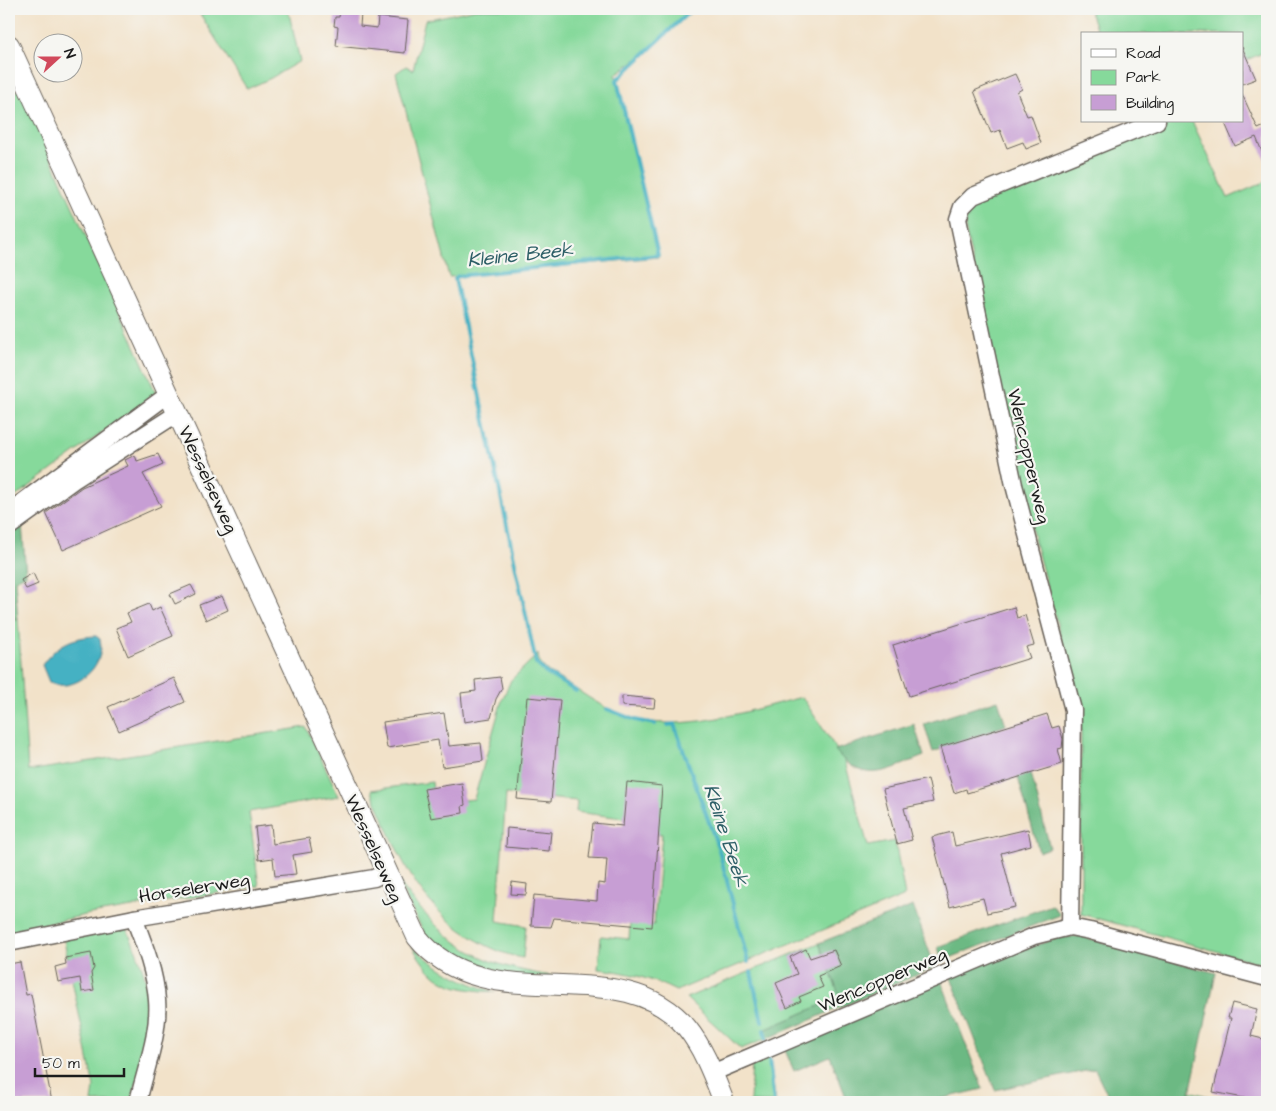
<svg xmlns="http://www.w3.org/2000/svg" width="1276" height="1111" viewBox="0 0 1276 1111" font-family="'Architects Daughter',sans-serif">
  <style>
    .green { fill: #86d99b; stroke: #517a5c }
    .forest { fill: #6cb983; stroke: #446a50 }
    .water { fill: #45b1c3; stroke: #306670 }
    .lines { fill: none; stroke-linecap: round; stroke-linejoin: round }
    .stream { stroke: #45b1c3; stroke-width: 4 }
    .building { fill: #c79ed4 }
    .minor-casing { stroke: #676159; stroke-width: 19 }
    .major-casing { stroke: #676159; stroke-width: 22 }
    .minor { stroke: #fff; stroke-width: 16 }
    .major { stroke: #fff; stroke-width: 20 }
    .labels { text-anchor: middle; stroke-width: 4.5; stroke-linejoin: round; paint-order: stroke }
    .street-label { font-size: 19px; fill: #1c1c1c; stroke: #f6f6f2 }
    .water-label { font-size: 20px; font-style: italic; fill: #2e5f67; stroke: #f6f6f2 }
  </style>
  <rect width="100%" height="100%" fill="#f6f6f2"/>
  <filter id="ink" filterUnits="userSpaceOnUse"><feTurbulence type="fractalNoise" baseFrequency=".02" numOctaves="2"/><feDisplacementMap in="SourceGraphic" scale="10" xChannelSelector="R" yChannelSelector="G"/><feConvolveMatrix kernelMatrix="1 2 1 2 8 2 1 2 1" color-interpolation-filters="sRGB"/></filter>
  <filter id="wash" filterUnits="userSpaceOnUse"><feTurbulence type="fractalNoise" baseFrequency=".0096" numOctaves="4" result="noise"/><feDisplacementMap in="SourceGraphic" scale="20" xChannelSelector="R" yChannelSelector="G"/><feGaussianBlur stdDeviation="1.12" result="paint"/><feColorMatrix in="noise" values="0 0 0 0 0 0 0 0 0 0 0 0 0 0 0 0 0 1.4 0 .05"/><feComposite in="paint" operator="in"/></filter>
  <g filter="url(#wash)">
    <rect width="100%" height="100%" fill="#f2e2c9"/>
    <g class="green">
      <path d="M197 9H288L300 61 271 78 247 89Z"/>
      <path d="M476 9H693L637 59 616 74 659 257 449 277 396 73 406 66 413 70 425 20Z"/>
      <path d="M1089 9H1267V38L1264 40 1267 51 1242 62V34H1098Z"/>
      <path d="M20 89 156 393 11 500 9 497V96Z"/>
      <path d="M1166 121H1192L1228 198 1267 181V965L1081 914V712L1035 543 965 228 968 207 1006 184Z"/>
      <path d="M18 618 28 771 306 727 339 796 249 812 259 886 90 914 9 932V622Z"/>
      <path d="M538 654C538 669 556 676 566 683 584 694 606 710 626 717 684 734 746 711 802 697L845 762 868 846 895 841 905 896 676 991C650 978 627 972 598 969L601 936 629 939 630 923 654 925 662 834 638 831V820L576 812 577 801 506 794 497 921 526 926 523 958C504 955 486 946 470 936 412 899 397 849 371 790L432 782 434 803 474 799 502 700 511 680Z"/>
      <path d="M394 875C444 943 474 965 559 977H523L476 967 430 944Z"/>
      <path d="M124 924C141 958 153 991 149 1031 147 1054 137 1079 131 1102H92L94 1087 63 936Z"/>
      <path d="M819 943 840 997 765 1030 766 1039 741 1049 686 998Z"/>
      <path d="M412 946C439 970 461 981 495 992 452 989 434 985 412 946Z"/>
      <path d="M768 1055 776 1102H750L752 1062Z"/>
      <path d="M1190 1091 1228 1102H1188Z"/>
    </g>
    <g class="forest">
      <path d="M22 524 26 575 15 580 18 618 9 622V533Z"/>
      <path d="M998 700 1006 725 933 752 924 724Z"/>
      <path d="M914 724 924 756C888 770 864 787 835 750Z"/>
      <path d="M1030 769 1050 848 1039 852 1017 774Z"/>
      <path d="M1052 905 1060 915 942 961 938 947Z"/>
      <path d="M913 906 935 967 766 1039 764 1030 840 997 819 943Z"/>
      <path d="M1080 936 1216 973 1188 1102H1111L1095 1069 995 1090 950 975 1057 938Z"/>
      <path d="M941 980 983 1089 927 1102H848L830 1056 794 1071 784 1048Z"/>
    </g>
    <path class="water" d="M96 636 100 639C107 666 74 695 49 682L42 665C56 645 72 637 96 636Z"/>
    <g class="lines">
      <g class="stream">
        <path d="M576 691 546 673 536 663 455 279 458 276 658 255 617 80 692 9"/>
        <path d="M607 709 635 720 655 724"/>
        <path d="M668 725 674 724 719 850 748 962"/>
        <path d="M751 972 762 1021"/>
        <path d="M764 1030 766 1040"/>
        <path d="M769 1059 774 1102"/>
      </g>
    </g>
    <g id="blocks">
      <g class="building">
        <path d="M340 11 361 13 360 26 377 28 378 17 408 20 405 53 336 46 338 27 334 26 335 17H339Z"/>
        <path d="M1242 47 1256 79 1242 84Z"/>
        <path d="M1015 74 1022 89 1017 92 1027 116 1031 115 1041 143 1026 149 1023 142 1007 148 1000 130 991 133 974 91Z"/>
        <path d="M1242 94 1258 129 1267 125V164L1256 137 1235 146 1224 121H1242Z"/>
        <path d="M158 454 163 465 143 474 161 506 63 550 46 513 82 487 128 466 125 460 135 455 137 461Z"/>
        <path d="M33 573 38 584 26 589 21 580Z"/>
        <path d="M191 585 196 594 175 604 170 594Z"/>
        <path d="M222 596 228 610 206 620 199 605Z"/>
        <path d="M149 604 152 611 160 607 173 636 128 656 116 628 131 622 127 613Z"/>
        <path d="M1014 607 1017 618 1025 615 1034 645 1026 647 1030 658 909 696 893 645Z"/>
        <path d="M500 677 502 688 496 699 491 718 464 722 461 693 476 691 475 680Z"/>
        <path d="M174 678 185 702 119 731 108 707Z"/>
        <path d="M622 696 655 699 654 708 622 706Z"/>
        <path d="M527 697 560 700 551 802 517 799Z"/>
        <path d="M444 713 449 746 481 743 483 761 442 767 438 740 387 748 383 722Z"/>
        <path d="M1047 714 1052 728 1059 726 1063 739 1062 748 1058 749 1062 764 967 793 966 789 954 793 940 747Z"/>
        <path d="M928 779 933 802 904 808 912 840 897 844 883 789Z"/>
        <path d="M627 782 662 786 652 927 554 918 551 927 531 926 534 895 597 901 598 883 605 884 607 859 589 858 593 823 623 826Z"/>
        <path d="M462 783 465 805 462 806 463 813 431 818 424 789Z"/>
        <path d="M271 825 273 844 309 838 312 852 293 855 296 874 275 876 273 858 259 860 255 827Z"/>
        <path d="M507 828 551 832 549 851 506 847Z"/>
        <path d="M1028 829 1031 845 1001 853 1015 907 987 913 983 898 950 907 932 837 952 832 955 846Z"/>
        <path d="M512 882 527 884 526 895 511 894Z"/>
        <path d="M806 949 810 958 834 950 841 966 818 976 823 987 799 997 801 1001 787 1008 776 983 797 974 790 957Z"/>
        <path d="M91 953 94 968 91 973 94 990 82 992 80 978 58 982 55 967 66 964 65 958Z"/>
        <path d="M20 962 26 995 31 994 52 1102H9V964Z"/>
        <path d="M1232 1003 1257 1009 1251 1036 1267 1040V1089L1264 1102 1213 1092 1231 1018H1228Z"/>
      </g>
    </g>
  </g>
  <g filter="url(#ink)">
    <use href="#blocks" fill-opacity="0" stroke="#676159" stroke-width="1"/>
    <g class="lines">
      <g class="minor-casing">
        <g id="minor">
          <path d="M9 512 169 394"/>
          <path d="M9 527 74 480 178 413"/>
          <path d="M134 918C144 944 155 971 157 1000 160 1033 145 1070 138 1102"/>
          <path d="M1070 927 1073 710 1014 485 958 219 962 207 973 196 1157 121"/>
          <path d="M9 943 134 918 374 878 386 872"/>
          <path d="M712 1073 1034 936 1070 927 1090 931 1267 978"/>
        </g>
      </g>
      <g class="major-casing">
        <path id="major" d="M9 45 417 937C487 1024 620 947 687 1028 704 1049 714 1077 724 1102"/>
      </g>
      <use href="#minor" class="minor"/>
      <use href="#major" class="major"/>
    </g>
  </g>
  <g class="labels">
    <g class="street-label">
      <text transform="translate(1030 456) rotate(77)" y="7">Wencopperweg</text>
      <text transform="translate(209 479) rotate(65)" y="7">Wesselseweg</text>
      <text transform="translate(375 848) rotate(66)" y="7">Wesselseweg</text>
      <text transform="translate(194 887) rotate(-9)" y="7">Horselerweg</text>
      <text transform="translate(882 979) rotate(-23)" y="7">Wencopperweg</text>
    </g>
    <g class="water-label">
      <text transform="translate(520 254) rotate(-6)" y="7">Kleine Beek</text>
      <text transform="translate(727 835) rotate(72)" y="7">Kleine Beek</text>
    </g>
  </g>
  <rect width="1276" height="1111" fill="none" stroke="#f6f6f2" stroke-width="30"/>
  <rect x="1081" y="32" width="162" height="90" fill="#f6f6f2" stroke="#9f9f9c"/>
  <rect x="1091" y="49" width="25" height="8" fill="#ffffff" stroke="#9f9f9c"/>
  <text x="1126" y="58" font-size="15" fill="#1c1c1c">Road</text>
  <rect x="1091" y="70" width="25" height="15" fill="#86d99b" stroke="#9f9f9c"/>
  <text x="1126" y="82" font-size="15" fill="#1c1c1c">Park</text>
  <rect x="1091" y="95" width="25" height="15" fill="#c79ed4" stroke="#9f9f9c"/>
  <text x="1126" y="108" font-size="15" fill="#1c1c1c">Building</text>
  <g transform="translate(58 58) rotate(69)"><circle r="24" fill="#f6f6f2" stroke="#9f9f9c"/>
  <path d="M0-4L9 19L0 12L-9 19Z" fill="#d1495b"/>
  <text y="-8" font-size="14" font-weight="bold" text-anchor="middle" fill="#1c1c1c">N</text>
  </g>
  <path d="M35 1068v8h89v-8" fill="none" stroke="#1c1c1c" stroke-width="2.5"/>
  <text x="42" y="1068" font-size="15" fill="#1c1c1c" stroke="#f6f6f2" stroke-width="4" paint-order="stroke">50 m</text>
</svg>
